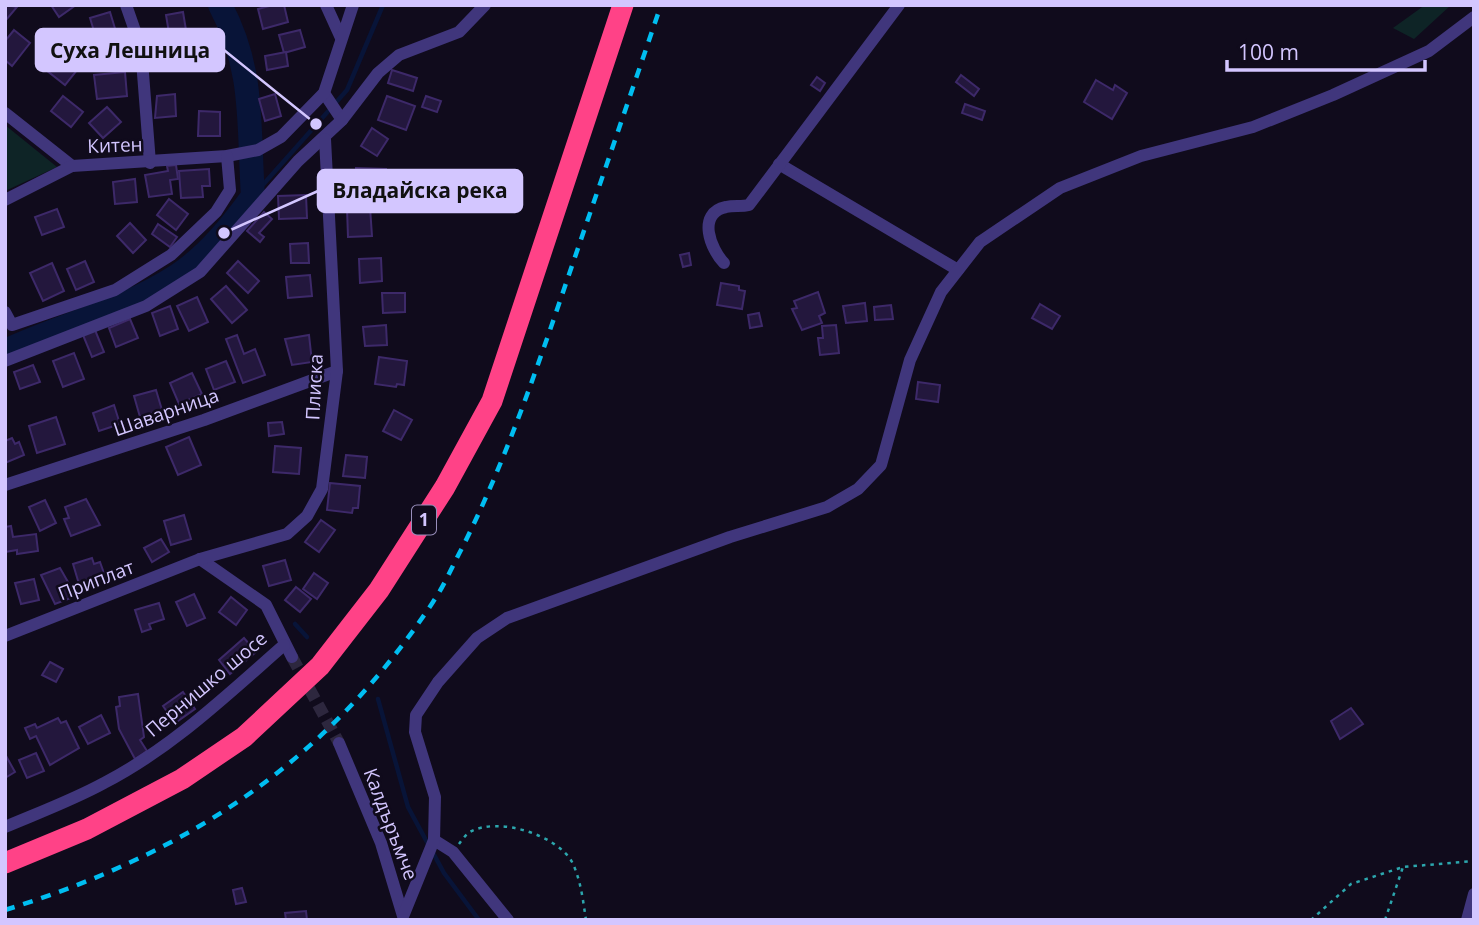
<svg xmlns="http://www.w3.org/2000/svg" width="1479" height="925" viewBox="0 0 1479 925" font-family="'Open Sans',sans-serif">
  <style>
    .green { fill: #0e2426 }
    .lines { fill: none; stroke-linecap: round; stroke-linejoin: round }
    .stream { stroke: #081438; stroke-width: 4.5 }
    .river { stroke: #081438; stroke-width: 24 }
    .building { fill: #23173d; stroke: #3d2969; stroke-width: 2 }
    .street-tunnel { stroke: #2d273e; stroke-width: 12; stroke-dasharray: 12 6; stroke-linecap: butt }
    .path { stroke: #2ca6ad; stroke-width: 2.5; stroke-dasharray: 3.5 5; stroke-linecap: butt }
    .street { stroke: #40367c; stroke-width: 12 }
    .highway { stroke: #ff4287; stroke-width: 21 }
    .rail { stroke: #00bef1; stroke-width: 4.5; stroke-dasharray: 10 9; stroke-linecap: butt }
    .labels { text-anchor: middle; stroke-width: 5; stroke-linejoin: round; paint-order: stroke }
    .shield { fill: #100b1c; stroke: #988ebb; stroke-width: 2 }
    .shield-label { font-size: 18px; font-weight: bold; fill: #d3c6ff }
    .street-label { font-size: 19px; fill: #d3c6ff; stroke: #100b1c }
    .leader { fill: none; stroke: #d3c6ff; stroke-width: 2.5 }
    .callout-dot { fill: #d3c6ff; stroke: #100b1c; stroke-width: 2.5 }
    .callout { fill: #d3c6ff; stroke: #d3c6ff; stroke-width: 2.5 }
    .callout-label { font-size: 21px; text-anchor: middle; font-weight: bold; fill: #111 }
  </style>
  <rect width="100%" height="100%" fill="#100b1c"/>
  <g class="green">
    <path d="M1425 5H1451L1414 39 1393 28Z"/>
    <path d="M5 125 57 167 5 191Z"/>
  </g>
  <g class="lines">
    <g class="stream">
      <path d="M253 196 347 90 383 5"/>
      <path d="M295 624 307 637"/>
      <path d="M378 699 408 807 428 844"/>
      <path d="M432 851 444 873 479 920"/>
    </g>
    <path class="river" d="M5 351C62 324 125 310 178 275 208 255 232 225 253 196 248 125 255 70 220 5"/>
  </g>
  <g class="building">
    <path d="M5 5 17 7 6 20H5Z"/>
    <path d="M51 5H76L59 17Z"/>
    <path d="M273 5H284L288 22 263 29 258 9Z"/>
    <path d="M110 12 117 35 97 41 90 18Z"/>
    <path d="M183 12 187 36 170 39 166 15Z"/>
    <path d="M14 30 30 43 12 66 5 60V41Z"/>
    <path d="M300 30 305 47 284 53 279 35Z"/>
    <path d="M63 49 81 65 65 85 46 70Z"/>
    <path d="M286 52 288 66 267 70 265 56Z"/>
    <path d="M392 70 417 78 413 91 388 83Z"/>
    <path d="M125 72 127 96 97 99 94 75Z"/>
    <path d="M961 75 979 89 974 96 956 82Z"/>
    <path d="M817 77 825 83 820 91 811 85Z"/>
    <path d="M1096 80 1113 90 1115 85 1127 93 1112 119 1084 102Z"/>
    <path d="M175 94 176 116 155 118 157 96Z"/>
    <path d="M275 94 281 116 265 121 259 99Z"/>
    <path d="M63 96 83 112 71 127 51 111Z"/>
    <path d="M387 96 415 106 406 130 378 120Z"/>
    <path d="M426 96 441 101 437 112 422 107Z"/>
    <path d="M965 104 985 111 982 120 962 113Z"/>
    <path d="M107 107 121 122 103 138 89 123Z"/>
    <path d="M199 111 220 112V136H198Z"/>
    <path d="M372 128 388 139 377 156 361 146Z"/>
    <path d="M176 165 178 179 170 180 172 194 149 197 145 175 168 171 167 166Z"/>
    <path d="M356 168 386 169V174H392V194H356Z"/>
    <path d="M209 169 210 186H202L203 197 181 198 179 171Z"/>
    <path d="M135 179 137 202 115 204 113 182Z"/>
    <path d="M306 195 307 218 279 219 278 196Z"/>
    <path d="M169 199 188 214 176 230 157 215Z"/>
    <path d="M370 207 372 236 348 237 347 208Z"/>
    <path d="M57 209 64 227 42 235 35 217Z"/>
    <path d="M264 212 272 219 259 233 264 237 260 242 247 231Z"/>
    <path d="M130 223 146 240 133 253 117 236Z"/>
    <path d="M158 224 177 237 170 247 152 234Z"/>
    <path d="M308 243 309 263H291L290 244Z"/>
    <path d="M689 253 691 265 683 267 680 255Z"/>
    <path d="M381 258 382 281 360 283 359 259Z"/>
    <path d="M85 261 94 282 76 290 67 269Z"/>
    <path d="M238 261 259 281 248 293 227 273Z"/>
    <path d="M52 263 64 291 43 301 30 273Z"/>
    <path d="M310 275 312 296 288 298 286 277Z"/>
    <path d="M721 283 739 286V290L745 291 742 309 717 305Z"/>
    <path d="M226 286 247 310 232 323 211 299Z"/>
    <path d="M818 292 825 313 819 316 822 323 802 330 792 309 797 308 794 301Z"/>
    <path d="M382 293H405V312L383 313Z"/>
    <path d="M197 297 208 322 189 331 177 306Z"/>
    <path d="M865 303 867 321 846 323 843 306Z"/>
    <path d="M1040 304 1060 316 1052 329 1032 318Z"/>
    <path d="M891 305 893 319 875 320 874 307Z"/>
    <path d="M170 306 178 329 160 336 152 313Z"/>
    <path d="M759 313 762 326 750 328 748 315Z"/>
    <path d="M130 319 138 338 116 347 109 328Z"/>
    <path d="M386 325 387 345 365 346 363 327Z"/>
    <path d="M836 325 839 353 820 355 818 338H823L822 326Z"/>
    <path d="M95 330 104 352 92 357 83 335Z"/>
    <path d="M237 335 244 354 255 349 265 375 243 383 226 339Z"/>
    <path d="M309 335 312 362 292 365 285 339Z"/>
    <path d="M74 353 84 379 63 387 53 361Z"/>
    <path d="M379 357 407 361 404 385 397 384 396 387 375 384Z"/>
    <path d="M226 361 235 382 214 390 206 369Z"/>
    <path d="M33 365 40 382 20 389 14 372Z"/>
    <path d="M192 373 202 394 179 404 170 383Z"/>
    <path d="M918 382 940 385 938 402 916 399Z"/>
    <path d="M156 390 162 410 140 417 134 396Z"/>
    <path d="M114 405 120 424 99 431 93 413Z"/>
    <path d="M394 410 412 420 401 440 383 431Z"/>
    <path d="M56 417 65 444 37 453 29 426Z"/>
    <path d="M282 422 284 434 269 436 268 423Z"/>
    <path d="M189 437 201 465 178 475 166 447Z"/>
    <path d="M12 438 15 444 19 442 24 455 5 463V441Z"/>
    <path d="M275 446 301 448 299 474 273 472Z"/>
    <path d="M346 455 367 457 365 478 343 476Z"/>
    <path d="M330 483 360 486 358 508H353L352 513 327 510Z"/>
    <path d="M86 499 100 525 71 536 64 519 69 518 65 507Z"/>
    <path d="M45 500 56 523 40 531 29 507Z"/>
    <path d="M184 515 191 539 171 545 164 521Z"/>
    <path d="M321 520 335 530 319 552 305 542Z"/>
    <path d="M11 526 13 537 36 534 38 551 17 554V550L5 552V527Z"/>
    <path d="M161 539 169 552 152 562 144 548Z"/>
    <path d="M92 558 94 564 100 562 105 576 79 584 73 564Z"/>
    <path d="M285 560 291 580 269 586 263 566Z"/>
    <path d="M60 568 76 596 55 604 41 575Z"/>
    <path d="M314 573 328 583 317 599 303 589Z"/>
    <path d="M34 579 39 600 21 604 15 583Z"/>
    <path d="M296 587 311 599 300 612 285 600Z"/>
    <path d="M194 594 205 618 187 626 176 602Z"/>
    <path d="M231 597 247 610 236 625 219 612Z"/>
    <path d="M159 603 164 619 149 624 151 629 142 632 135 610Z"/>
    <path d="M244 638 256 652 230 674 219 660Z"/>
    <path d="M50 662 63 669 56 682 42 675Z"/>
    <path d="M183 692 195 709 175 723 163 706Z"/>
    <path d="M138 694 144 737 140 740 147 751 135 759 119 729 116 707 120 706 119 697Z"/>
    <path d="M1351 708 1363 724 1340 739 1331 721Z"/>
    <path d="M101 715 110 733 88 744 79 727Z"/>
    <path d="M58 718 61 723 66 721 79 748 50 765 36 736 30 739 25 728 35 724 37 728Z"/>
    <path d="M36 753 44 771 27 778 19 760Z"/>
    <path d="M5 754 15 772 5 778Z"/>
    <path d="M242 888 246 902 236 904 233 890Z"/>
    <path d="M306 911 307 920H286L285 913Z"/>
  </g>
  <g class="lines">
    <path class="street-tunnel" d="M292 657 339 743"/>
    <g class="path">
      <path d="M459 844C462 840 466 834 470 832 498 816 557 835 572 862 581 880 583 901 586 920"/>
      <path d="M1311 920 1351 884 1403 867 1474 861"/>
      <path d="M1385 920 1403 867"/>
    </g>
    <g class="street">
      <path d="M126 5 141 48 150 163"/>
      <path d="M326 5 341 38"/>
      <path d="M324 93 342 120"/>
      <path d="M5 113 72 166"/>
      <path d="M779 164 958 270"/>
      <path d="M5 200 72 166 227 156 258 150 281 137 324 93 353 5"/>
      <path d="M724 263C711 250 696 213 726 207 734 205 741 207 749 205L899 5"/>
      <path d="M5 312 12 325 115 290 171 255 216 212 230 190 227 156"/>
      <path d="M5 361 146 306 200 272 298 161 342 120 378 73 399 55 459 32 485 5"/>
      <path d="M5 485 204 420 337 371"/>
      <path d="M200 559 266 605 292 657"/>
      <path d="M5 636 200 559 287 534 307 516 322 489 337 371 325 139"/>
      <path d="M339 743 381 843 403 916"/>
      <path d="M5 827C38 813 73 800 104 783 172 748 228 694 284 645"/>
      <path d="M434 840 453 852 508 920"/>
      <path d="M404 914 434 840 435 797 415 732 416 715 438 682 477 638 507 618 730 537 827 507 858 489 881 465 910 360 941 292 980 242 1060 188 1141 156 1253 127 1333 95 1429 51 1474 17"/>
      <path d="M1467 920 1474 894"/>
    </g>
    <path class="highway" d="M5 863 87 829 182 779 244 737 320 666 379 590 445 487 492 401 623 5"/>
    <path class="rail" d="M5 910C187 854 327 762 433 602 444 586 452 567 461 550 497 479 524 405 550 330 587 222 624 114 661 5"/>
  </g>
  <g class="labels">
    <rect class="shield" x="412" y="505.5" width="24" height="29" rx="5"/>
    <g class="shield-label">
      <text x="424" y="526">1</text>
    </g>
    <g class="street-label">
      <text transform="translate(115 145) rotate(-2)" y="7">Китен</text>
      <text transform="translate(314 387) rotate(-87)" y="7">Плиска</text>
      <text transform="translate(166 412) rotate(-19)" y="7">Шаварница</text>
      <text transform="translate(96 580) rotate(-21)" y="7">Приплат</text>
      <text transform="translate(206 684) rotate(-40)" y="7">Пернишко шосе</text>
      <text transform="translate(391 824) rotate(69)" y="7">Калдъръмче</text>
    </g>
  </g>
  <path class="leader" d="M316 124L224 50M224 233L318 191"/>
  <g class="callout-dot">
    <circle cx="316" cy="124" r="7"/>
    <circle cx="224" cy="233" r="7"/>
  </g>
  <g class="callout">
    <rect x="36" y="29" width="188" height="42" rx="7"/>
    <rect x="318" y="170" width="204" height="42" rx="7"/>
  </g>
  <g class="callout-label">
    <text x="130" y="58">Суха Лешница</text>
    <text x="420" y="198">Владайска река</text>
  </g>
  <rect width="1479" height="925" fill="none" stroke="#d3c6ff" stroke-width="14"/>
  <path d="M1227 60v10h198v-10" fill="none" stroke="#d3c6ff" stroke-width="3.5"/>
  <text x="1238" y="60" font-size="21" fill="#d3c6ff" stroke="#100b1c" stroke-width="5" paint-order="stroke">100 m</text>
</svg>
